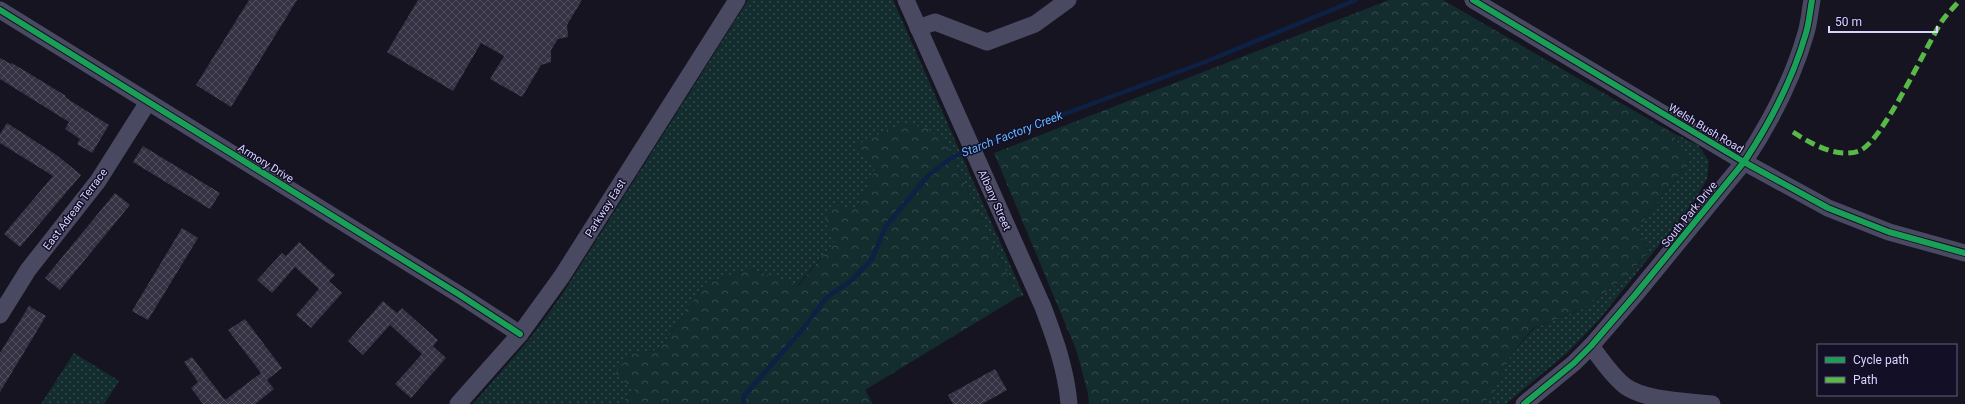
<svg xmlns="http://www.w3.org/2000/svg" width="1965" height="404" viewBox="0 0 1965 404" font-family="Roboto,sans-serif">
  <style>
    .grass { fill: url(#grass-dots) }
    .forest { fill: url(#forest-crowns) }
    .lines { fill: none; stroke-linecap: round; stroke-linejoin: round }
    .stream { stroke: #0d2144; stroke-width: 4.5 }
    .building { fill: url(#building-cross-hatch) }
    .minor { stroke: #4a4962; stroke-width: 17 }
    .quiet { stroke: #58b947; stroke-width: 5; stroke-dasharray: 10 5; stroke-linecap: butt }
    .cycleway-casing { stroke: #130f26; stroke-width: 8 }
    .cycleway { stroke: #1a9f57; stroke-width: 6 }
    .labels { text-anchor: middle; stroke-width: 3; stroke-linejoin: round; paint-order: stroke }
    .street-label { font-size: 11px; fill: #d9d4ff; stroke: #130f26 }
    .water-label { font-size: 12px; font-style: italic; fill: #62b6ff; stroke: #130f26 }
  </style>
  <defs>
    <pattern id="grass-dots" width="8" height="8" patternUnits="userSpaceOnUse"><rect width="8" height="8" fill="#132c2d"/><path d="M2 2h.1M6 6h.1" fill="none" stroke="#354a4c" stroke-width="1.8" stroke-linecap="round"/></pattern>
    <pattern id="forest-crowns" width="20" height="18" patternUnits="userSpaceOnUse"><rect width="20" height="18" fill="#132c2d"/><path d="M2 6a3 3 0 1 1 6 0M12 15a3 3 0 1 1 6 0" fill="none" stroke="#354a4c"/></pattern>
    <pattern id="building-cross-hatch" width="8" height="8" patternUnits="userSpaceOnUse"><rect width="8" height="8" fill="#343243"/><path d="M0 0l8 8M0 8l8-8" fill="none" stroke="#514f5f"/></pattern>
  </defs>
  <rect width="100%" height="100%" fill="#161421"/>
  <g class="grass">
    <path d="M748 0H893L1024 296 1018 297 946 143 857 145 875 171 856 209 825 220 835 241 797 286 752 269 706 283 659 350 631 354 616 373 635 391 620 404H473L531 337 561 296Z"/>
    <path d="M1671 132 1698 145 1709 161 1707 179 1693 203 1598 321 1568 352 1506 404H1483L1495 389 1511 355 1534 328 1582 309 1629 275 1649 251 1637 229 1690 161Z"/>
    <path d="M74 353 119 381 104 404H41Z"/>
  </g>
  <g class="forest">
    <path d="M1389 0H1443L1671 132 1690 161 1637 229 1649 251 1629 275 1582 309 1533 328 1511 355 1495 390 1483 404H1089L1088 394 1077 352 994 153Z"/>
    <path d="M907 124 927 128 946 143 1018 297 865 390 873 404H620L635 391 615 373 631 354 659 350 706 283 752 269 798 286 835 241 825 220 835 205 856 209 875 171 856 145 889 129Z"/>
  </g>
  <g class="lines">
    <g class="stream">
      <path d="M975 147 1205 62 1356 0"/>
      <path d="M743 404 744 396 802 330 827 297 851 281 872 259 886 226 928 176 951 158 969 150"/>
    </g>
  </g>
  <g class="building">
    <path d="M249 0H297L231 107 196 85Z"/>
    <path d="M418 0H582L567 25 568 37 558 39 551 50V62L541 65 522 97 490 79 504 56 481 43 453 91 387 52Z"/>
    <path d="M0 58 11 64 12 63 66 96 65 97 74 103 109 125 92 153 77 144 80 139 65 129 69 122 0 79Z"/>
    <path d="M7 123 58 156 81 175 20 247 4 234 53 176 0 143V134Z"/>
    <path d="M143 146 220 193 210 209 133 162Z"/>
    <path d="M115 193 130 205 60 290 45 278Z"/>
    <path d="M182 228 198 238 148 320 132 311Z"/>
    <path d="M299 242 335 275 329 281 342 293 311 328 296 315 319 289 295 267 272 293 257 280 282 253 286 256Z"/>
    <path d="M383 301 397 313 402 308 438 340 433 346 446 358 411 398 395 384 422 354 390 325 363 355 348 341Z"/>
    <path d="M29 306 46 316 0 392V353Z"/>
    <path d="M245 319 282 368 267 380 274 389 255 404H203L191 388 198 382 184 362 192 357 225 400 261 373 228 330Z"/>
    <path d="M995 369 1007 390 982 404H953L948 395Z"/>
  </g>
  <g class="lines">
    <g class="minor">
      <path d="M906 0 1043 307C1055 339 1066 369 1069 404"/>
      <path d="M1473 0 1744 162 1828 208 1889 232 1965 253"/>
      <path d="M0 10 460 295 520 334"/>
      <path d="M918 28 935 22 987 42 1035 24 1068 0"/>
      <path d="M0 315 28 270 98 181 148 102"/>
      <path d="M1591 346C1601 359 1611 375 1625 386 1646 401 1686 401 1712 404"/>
      <path d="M458 404 520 334 562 276 737 0"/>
      <path d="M1524 404 1574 363 1591 346 1635 295 1744 162C1770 123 1793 78 1806 33 1809 23 1810 11 1812 0"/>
    </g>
    <path class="quiet" d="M1793 132C1810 143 1837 159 1859 151 1882 143 1926 46 1942 21 1947 14 1954 7 1960 0"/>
    <g class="cycleway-casing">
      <g id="cycleway">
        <path d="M1473 0 1744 162 1828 208 1889 232 1965 253"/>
        <path d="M0 10 460 295 520 334"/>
        <path d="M1524 404 1574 363 1591 346 1635 295 1744 162C1770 123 1793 78 1806 33 1809 23 1810 11 1812 0"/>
      </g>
    </g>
    <use href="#cycleway" class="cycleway"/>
  </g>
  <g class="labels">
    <g class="street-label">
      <text transform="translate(1706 128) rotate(31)" y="4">Welsh Bush Road</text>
      <text transform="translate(266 163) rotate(32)" y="4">Armory Drive</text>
      <text transform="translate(995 200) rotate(66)" y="4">Albany Street</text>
      <text transform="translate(605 208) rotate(-58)" y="4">Parkway East</text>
      <text transform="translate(75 209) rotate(-53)" y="4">East Adrean Terrace</text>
      <text transform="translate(1689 214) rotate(-51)" y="4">South Park Drive</text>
    </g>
    <g class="water-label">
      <text transform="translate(1012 134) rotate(-21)" y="4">Starch Factory Creek</text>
    </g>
  </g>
  <rect x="1817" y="344" width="140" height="52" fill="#130f26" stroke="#625e7d"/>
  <rect x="1825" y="357" width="20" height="6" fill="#1a9f57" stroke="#625e7d"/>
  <text x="1853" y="364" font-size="12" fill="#d9d4ff">Cycle path</text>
  <rect x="1825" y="377" width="20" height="6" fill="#58b947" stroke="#625e7d"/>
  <text x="1853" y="384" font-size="12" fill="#d9d4ff">Path</text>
  <path d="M1829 26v6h108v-6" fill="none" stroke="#d9d4ff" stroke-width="2"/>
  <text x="1835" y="26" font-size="12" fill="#d9d4ff" stroke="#130f26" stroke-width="3" paint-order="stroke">50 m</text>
</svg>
